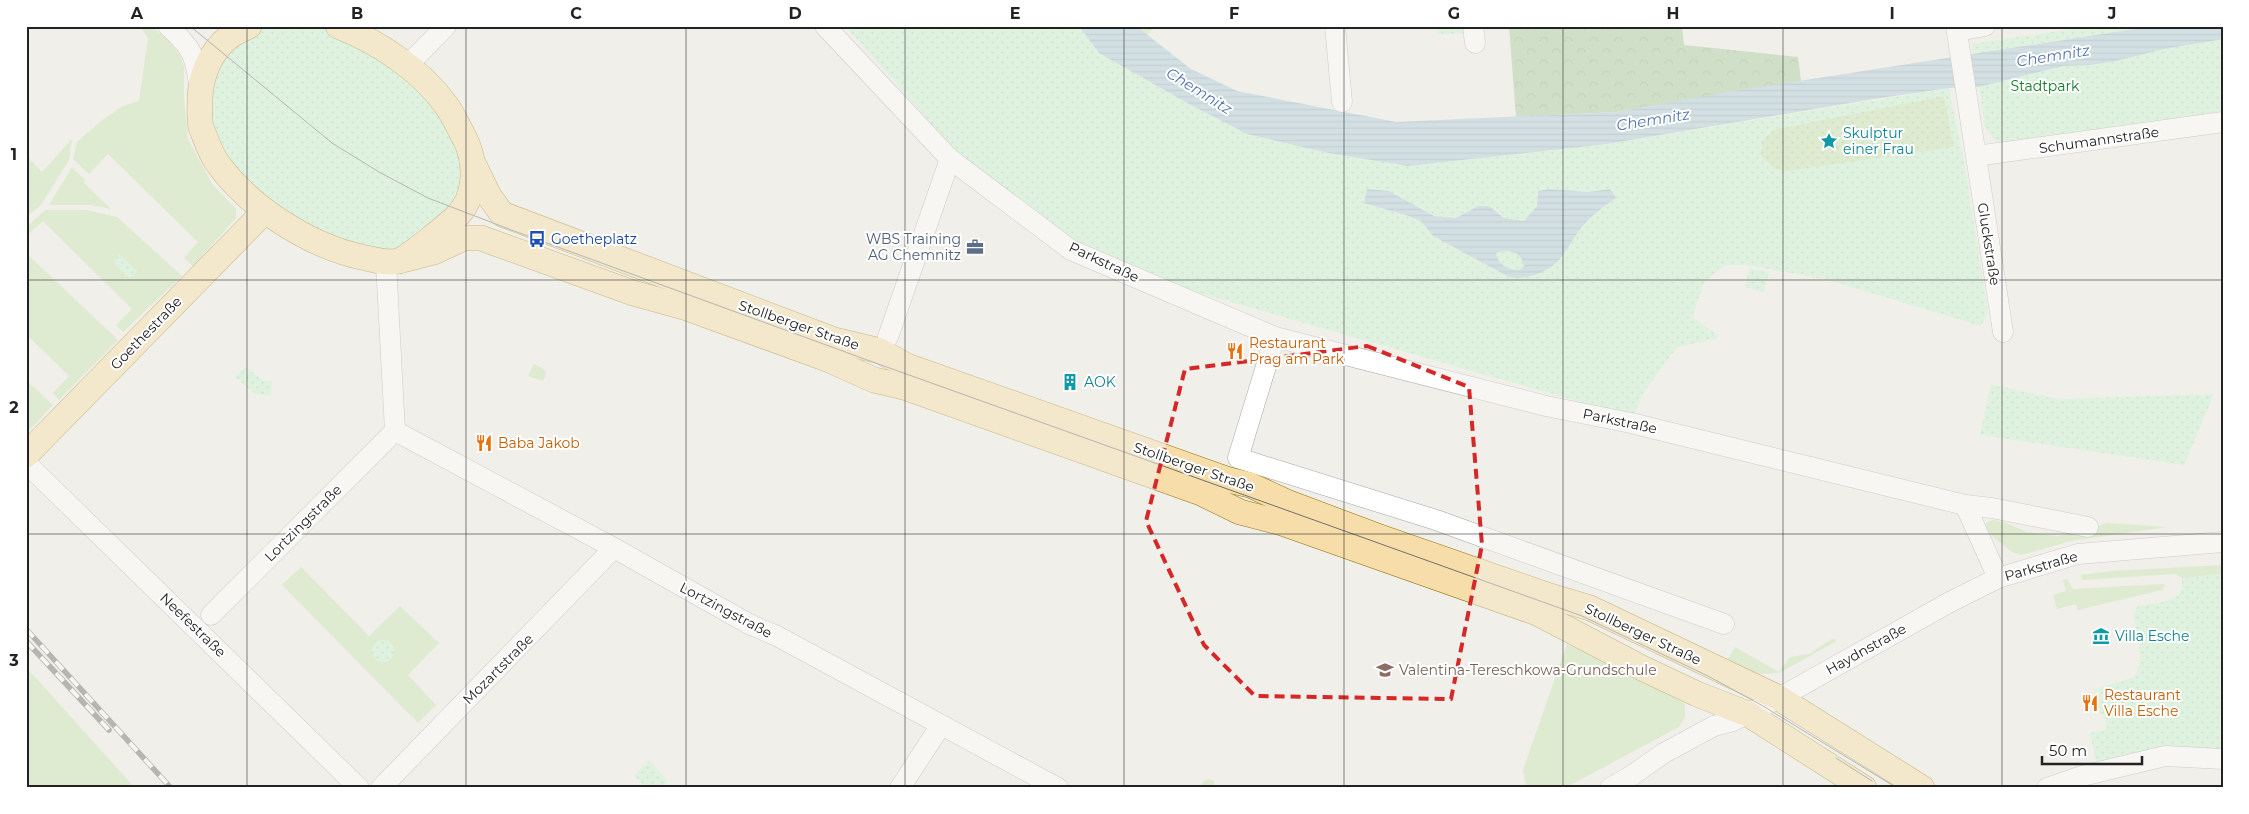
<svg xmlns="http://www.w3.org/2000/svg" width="2249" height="814" viewBox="0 0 2249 814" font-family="Montserrat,sans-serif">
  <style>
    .grass { fill: #c7e7b3; fill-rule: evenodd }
    .forest { fill: url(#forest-crowns) }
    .park { fill: url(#park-dots); fill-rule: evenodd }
    .garden { fill: url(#garden-dots) }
    .water { fill: url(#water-rules); fill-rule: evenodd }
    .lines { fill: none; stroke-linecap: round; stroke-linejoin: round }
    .minor-casing { stroke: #a3a3a3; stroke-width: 21 }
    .major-casing { stroke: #94760b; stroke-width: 26 }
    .minor { stroke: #fff; stroke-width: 20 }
    .major { stroke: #f6dda9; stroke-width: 25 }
    .tram { stroke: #707070; stroke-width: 1 }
    .rail-casing { stroke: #707070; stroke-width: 5.5 }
    .rail { stroke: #fff; stroke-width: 4; stroke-dasharray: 11; stroke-linecap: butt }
    .marked { fill: none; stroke: #d62828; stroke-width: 4; stroke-dasharray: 10 6; stroke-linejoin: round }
    .grid { fill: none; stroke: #222; stroke-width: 1; stroke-opacity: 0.55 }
    .labels { text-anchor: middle; stroke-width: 4; stroke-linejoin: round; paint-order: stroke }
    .park-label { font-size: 14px; fill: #147b28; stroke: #fff }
    .culture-label { font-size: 14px; fill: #0d838f; stroke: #fff; text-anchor: start }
    .street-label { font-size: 14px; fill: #222; stroke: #fff }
    .transit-label { font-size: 14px; fill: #164399; stroke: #fff; text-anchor: start }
    .service-label { font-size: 14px; fill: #4e5e75; stroke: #fff; text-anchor: end }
    .food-label { font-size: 14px; fill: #c56008; stroke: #fff; text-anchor: start }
    .education-label { font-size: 14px; fill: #785e54; stroke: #fff; text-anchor: start }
    .water-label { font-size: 15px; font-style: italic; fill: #5376ac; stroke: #fff }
    .neatline { fill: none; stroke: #222; stroke-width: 2 }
    .grid-label { font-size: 16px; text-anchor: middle; font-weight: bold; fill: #222 }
  </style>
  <defs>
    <pattern id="forest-crowns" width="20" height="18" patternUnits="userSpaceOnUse" patternTransform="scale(1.25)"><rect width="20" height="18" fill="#a9cda1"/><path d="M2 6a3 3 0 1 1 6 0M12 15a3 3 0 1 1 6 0" fill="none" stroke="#91b08a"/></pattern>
    <pattern id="park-dots" width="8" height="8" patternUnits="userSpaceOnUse" patternTransform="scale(1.25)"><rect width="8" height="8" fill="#cbf7d3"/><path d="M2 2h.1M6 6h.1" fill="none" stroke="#aed3b5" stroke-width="1.8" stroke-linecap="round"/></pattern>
    <pattern id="garden-dots" width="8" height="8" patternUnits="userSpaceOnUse" patternTransform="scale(1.25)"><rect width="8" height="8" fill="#c7e7b3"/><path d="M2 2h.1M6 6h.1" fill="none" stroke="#abc69a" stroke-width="1.8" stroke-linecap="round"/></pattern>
    <pattern id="water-rules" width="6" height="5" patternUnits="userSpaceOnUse" patternTransform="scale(1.25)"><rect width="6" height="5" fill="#adccdb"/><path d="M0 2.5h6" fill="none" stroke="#95afbc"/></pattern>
  </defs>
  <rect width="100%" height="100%" fill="#f1efe9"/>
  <g class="grass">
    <path d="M140 26H151L168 40 181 57 184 67V98L188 139 212 184 236 209V218L193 266 184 258 198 242 108 154 89 174 73 159 77 142 101 121 123 106 139 101 148 38Z"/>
    <path d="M72 139 69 160 41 205 26 217V155L42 172Z"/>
    <path d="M72 167 85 180 84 183 111 209 91 205H49Z"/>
    <path d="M45 210H86L117 217 182 276 123 332 116 325 132 309 43 221 26 236V228Z"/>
    <path d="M26 253 118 340 59 400 53 393 69 376 26 334Z"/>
    <path d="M534 364 544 369 546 374 543 381 528 376Z"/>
    <path d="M26 380 53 405 26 434Z"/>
    <path d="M1992 520 2004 522 2027 532 2057 536 2084 532 2106 523 2168 527 2071 541 2021 555 2012 552 1994 538 1986 528V523Z"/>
    <path d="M2223 565V574L2182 578 2176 574 2082 580 2081 575 2111 571Z"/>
    <path d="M301 567 369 636 400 606 439 643 408 675 436 705 418 723 282 585ZM384 640 392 656 387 661 377 660C369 652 373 641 384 640Z"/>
    <path d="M2067 579 2073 589 2163 584 2165 586 2162 590 2078 610 2076 604 2057 609 2053 595 2066 591 2063 580Z"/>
    <path d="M1832 639H1836L1835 642 1779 673 1762 674 1724 665 1735 647 1779 672 1790 657 1809 654Z"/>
    <path d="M1567 644 1678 699 1685 704V717L1679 727 1565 788H1526L1523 770Z"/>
    <path d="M26 667 135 788H26Z"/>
    <path d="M1208 779 1215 781 1212 788H1200L1203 782Z"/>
  </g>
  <path class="forest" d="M1509 26H1682L1684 45 1798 57 1801 81 1617 112 1516 117Z"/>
  <g class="park">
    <path d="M251 26H338L435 92 473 186 399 261 320 244 215 160 207 71Z"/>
    <path d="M845 26H1079L1099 53 1189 104 1247 134 1328 153 1408 166 1607 144 1949 88 1964 161 1988 312 1981 326 1828 280 1752 266 1726 265 1705 281 1692 317 1717 335 1716 339 1677 347 1644 392 1633 417 1084 260 1003 204ZM1944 96 1954 147 1894 155ZM1549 189 1588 192 1610 189 1616 198 1598 211 1581 228 1558 261 1530 276 1509 277 1433 236 1422 222 1409 216 1364 203 1367 190 1389 191 1434 216 1456 218 1478 206 1496 210 1504 218 1524 221 1537 206 1538 191Z"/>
    <path d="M1436 26H1464L1465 33 1437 35Z"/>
    <path d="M2091 26H2223V111L2015 143 1994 140 1985 126 1972 44Z"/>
    <path d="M1504 251C1516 252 1521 254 1524 266L1519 270C1508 270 1498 265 1496 253Z"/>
    <path d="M119 254 137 271 129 279 114 263Z"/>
    <path d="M1749 268 1769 272 1764 292 1745 287Z"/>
    <path d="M245 367 264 381H272L271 396 255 394 235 377Z"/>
    <path d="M1991 384 2057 399 2214 394 2184 465 1980 435Z"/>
    <path d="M2223 574V751L2165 748 2096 762 2090 733 2107 729 2103 714H2100L2094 690 2134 677 2141 661 2133 613 2138 606C2149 604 2175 603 2181 591 2182 587 2182 582 2182 578Z"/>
    <circle cx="383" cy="651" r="11"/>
    <path d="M649 760 668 781 661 788H646L634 775Z"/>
  </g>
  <g class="garden">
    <path d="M1136 26H1156L1146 36Z"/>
    <path d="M1944 96 1954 147 1788 171 1775 169 1760 155 1763 141 1773 130Z"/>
  </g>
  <g class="water">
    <path d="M1079 26H1136L1191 69 1237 91 1396 122 1617 112 1722 93 2154 26H2223V39L2164 49 2116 61 2090 65 2063 66 1978 87 1949 88 1874 99 1607 144 1408 166 1328 153 1247 134 1189 104 1099 53Z"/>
    <path d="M1367 189 1389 191 1434 216 1456 218 1478 206H1489L1504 218 1524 221 1537 206 1538 191 1549 189 1588 192 1610 189 1616 198C1603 207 1591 216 1581 228 1573 238 1567 251 1559 260 1547 273 1526 280 1509 277L1433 236 1422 222 1409 216 1364 203ZM1504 251C1516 252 1521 254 1524 266L1519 270C1508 270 1498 265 1496 253Z"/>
  </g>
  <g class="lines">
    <g class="minor-casing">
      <g id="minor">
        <path d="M168 26C193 49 195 55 200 89"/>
        <path d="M825 26 950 159 1071 250 1275 337 1546 406 1631 423 1965 505 1992 508 2088 527"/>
        <path d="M1335 26 1342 102"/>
        <path d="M1473 26 1475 43"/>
        <path d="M1956 26 2003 332"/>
        <path d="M1957 31 1985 26"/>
        <path d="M408 65 446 26"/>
        <path d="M1976 156 2223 122"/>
        <path d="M888 337 950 159"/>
        <path d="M1275 337 1238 458 1436 520 1724 624"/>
        <path d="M395 431 614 548 749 624 777 636 1058 788"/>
        <path d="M26 463 359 788"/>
        <path d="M1965 505 1998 578"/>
        <path d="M211 615 395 431 386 262"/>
        <path d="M381 788 614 548"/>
        <path d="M900 788 941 725"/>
        <path d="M1610 788 1631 776 1664 753 1714 726 1733 721 1779 698 1950 602 1998 578 2078 554 2223 542"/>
        <path d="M2047 788 2082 776 2165 756 2223 759"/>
      </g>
    </g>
    <g class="major-casing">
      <g id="major">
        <path d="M249 26C242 30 234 32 229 37 210 51 200 78 200 100 200 108 199 119 201 127 205 137 210 152 216 161 247 206 308 245 361 257 372 259 387 264 398 261 408 258 446 226 455 218 478 197 477 160 463 135 457 125 453 114 446 105 420 69 378 42 338 26"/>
        <path d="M472 161 489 196 502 214 834 340 880 351 907 366 1229 480 1250 485 1289 503 1377 536 1550 596 1590 608 1779 698 1922 788"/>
        <path d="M399 261 434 252 464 238H481L633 293 687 308 827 359 874 380 904 387 1201 493 1240 512 1282 523 1537 613 1644 669 1697 694 1748 714 1864 788"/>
        <path d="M26 455 265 211"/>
      </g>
    </g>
    <use href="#minor" class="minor"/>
    <use href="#major" class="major"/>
    <g class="tram">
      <path d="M190 26 332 143 379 172 428 198 514 231 870 361 1582 616 1708 676 1763 706 1897 788"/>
      <path d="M1836 758 1872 781"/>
    </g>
    <g class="rail-casing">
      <g id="rail">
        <path d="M26 629 171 788"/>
        <path d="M26 641 109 730"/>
      </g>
    </g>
    <use href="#rail" class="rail"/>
  </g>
  <path d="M0 0H2249V814H0ZM1367 346 1469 387 1482 545 1451 699 1255 696 1204 645 1146 521 1185 369Z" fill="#f1efe9" fill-opacity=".55" fill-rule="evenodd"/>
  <path class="marked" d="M1367 346 1469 387 1482 545 1451 699 1255 696 1204 645 1146 521 1185 369Z"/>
  <path class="grid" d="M247 26V788M466 26V788M686 26V788M905 26V788M1124 26V788M1344 26V788M1563 26V788M1783 26V788M2002 26V788M26 280H2223M26 534H2223"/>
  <defs>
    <g id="sight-bare" transform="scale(1.35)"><path d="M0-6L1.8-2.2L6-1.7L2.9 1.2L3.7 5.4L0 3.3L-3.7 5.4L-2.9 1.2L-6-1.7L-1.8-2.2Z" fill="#0f9aa8" stroke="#fff" stroke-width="2.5" paint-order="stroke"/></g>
    <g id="bus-bare" transform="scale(1.35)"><path d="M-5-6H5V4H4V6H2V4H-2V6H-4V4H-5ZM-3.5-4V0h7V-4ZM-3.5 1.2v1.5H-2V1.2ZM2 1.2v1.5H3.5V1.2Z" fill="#1a4fb4" stroke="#fff" stroke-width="2.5" paint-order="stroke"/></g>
    <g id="office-bare" transform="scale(1.35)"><path d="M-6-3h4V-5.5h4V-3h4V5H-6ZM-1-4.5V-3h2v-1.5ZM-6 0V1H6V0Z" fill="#5c6f8a" stroke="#fff" stroke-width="2.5" paint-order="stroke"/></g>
    <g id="restaurant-bare" transform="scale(1.35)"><path d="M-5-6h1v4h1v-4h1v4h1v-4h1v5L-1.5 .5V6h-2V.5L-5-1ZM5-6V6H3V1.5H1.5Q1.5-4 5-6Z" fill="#e8710a" stroke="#fff" stroke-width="2.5" paint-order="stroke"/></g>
    <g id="building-bare" transform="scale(1.35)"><path d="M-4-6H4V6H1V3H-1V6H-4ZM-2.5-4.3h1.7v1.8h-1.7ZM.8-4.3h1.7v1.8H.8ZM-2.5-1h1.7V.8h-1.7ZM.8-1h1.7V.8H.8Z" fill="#0f9aa8" stroke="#fff" stroke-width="2.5" paint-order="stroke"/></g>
    <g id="museum-bare" transform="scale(1.35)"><path d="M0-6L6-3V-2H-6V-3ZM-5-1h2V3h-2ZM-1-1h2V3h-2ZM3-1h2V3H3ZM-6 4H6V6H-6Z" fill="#0f9aa8" stroke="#fff" stroke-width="2.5" paint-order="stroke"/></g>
    <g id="school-bare" transform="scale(1.35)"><path d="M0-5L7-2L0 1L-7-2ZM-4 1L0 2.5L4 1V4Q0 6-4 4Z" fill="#8d6e63" stroke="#fff" stroke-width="2.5" paint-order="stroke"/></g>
  </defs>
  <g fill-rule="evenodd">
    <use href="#sight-bare" x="1829" y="141"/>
    <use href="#bus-bare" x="537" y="239"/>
    <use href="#office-bare" x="975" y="247"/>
    <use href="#restaurant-bare" x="1235" y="351"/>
    <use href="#building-bare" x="1070" y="382"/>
    <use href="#restaurant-bare" x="484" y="443"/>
    <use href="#museum-bare" x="2101" y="636"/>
    <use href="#school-bare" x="1385" y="670"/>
    <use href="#restaurant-bare" x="2090" y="703"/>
  </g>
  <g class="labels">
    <g class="park-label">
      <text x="2045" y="91">Stadtpark</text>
    </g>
    <g class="culture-label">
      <text x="1843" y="138">Skulptur<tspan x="1843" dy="16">einer Frau</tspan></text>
      <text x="1084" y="387">AOK</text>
      <text x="2115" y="641">Villa Esche</text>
    </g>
    <g class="street-label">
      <text transform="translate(2099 140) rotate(-8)" y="5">Schumannstraße</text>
      <text transform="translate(1989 244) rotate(81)" y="5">Gluckstraße</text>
      <text transform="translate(1104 262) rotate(25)" y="5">Parkstraße</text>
      <text transform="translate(799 325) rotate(19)" y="5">Stollberger Straße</text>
      <text transform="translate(146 333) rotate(-46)" y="5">Goethestraße</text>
      <text transform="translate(1620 421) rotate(12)" y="5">Parkstraße</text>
      <text transform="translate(1194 467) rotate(19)" y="5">Stollberger Straße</text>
      <text transform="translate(303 523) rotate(-45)" y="5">Lortzingstraße</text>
      <text transform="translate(2041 566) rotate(-16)" y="5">Parkstraße</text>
      <text transform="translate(726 610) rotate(28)" y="5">Lortzingstraße</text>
      <text transform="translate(193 625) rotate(44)" y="5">Neefestraße</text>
      <text transform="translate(1643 634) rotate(25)" y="5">Stollberger Straße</text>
      <text transform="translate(1866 649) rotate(-29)" y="5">Haydnstraße</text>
      <text transform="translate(498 669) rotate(-45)" y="5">Mozartstraße</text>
    </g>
    <g class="transit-label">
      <text x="551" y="244">Goetheplatz</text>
    </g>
    <g class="service-label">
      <text x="961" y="244">WBS Training<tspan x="961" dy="16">AG Chemnitz</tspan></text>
    </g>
    <g class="food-label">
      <text x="1249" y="348">Restaurant<tspan x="1249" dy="16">Prag am Park</tspan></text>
      <text x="498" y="448">Baba Jakob</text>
      <text x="2104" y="700">Restaurant<tspan x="2104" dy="16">Villa Esche</tspan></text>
    </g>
    <g class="education-label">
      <text x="1399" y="675">Valentina-Tereschkowa-Grundschule</text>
    </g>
    <g class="water-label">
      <text transform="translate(2053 56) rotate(-9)" y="5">Chemnitz</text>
      <text transform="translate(1199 91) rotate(32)" y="5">Chemnitz</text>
      <text transform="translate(1653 120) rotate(-9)" y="5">Chemnitz</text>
    </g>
  </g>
  <rect width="2249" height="814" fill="none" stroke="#ffffff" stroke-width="55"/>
  <path d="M2042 756v8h100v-8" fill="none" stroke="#222222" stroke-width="2.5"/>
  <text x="2049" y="756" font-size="15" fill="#222222" stroke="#ffffff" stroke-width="4" paint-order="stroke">50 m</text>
  <rect x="28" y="28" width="2194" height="758" class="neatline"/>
  <g class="grid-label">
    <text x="137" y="19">A</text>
    <text x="357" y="19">B</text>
    <text x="576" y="19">C</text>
    <text x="795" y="19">D</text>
    <text x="1015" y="19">E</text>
    <text x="1234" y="19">F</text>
    <text x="1454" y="19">G</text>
    <text x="1673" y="19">H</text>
    <text x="1892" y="19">I</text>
    <text x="2112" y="19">J</text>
    <text x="14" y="160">1</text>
    <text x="14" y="413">2</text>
    <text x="14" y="666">3</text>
  </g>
</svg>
